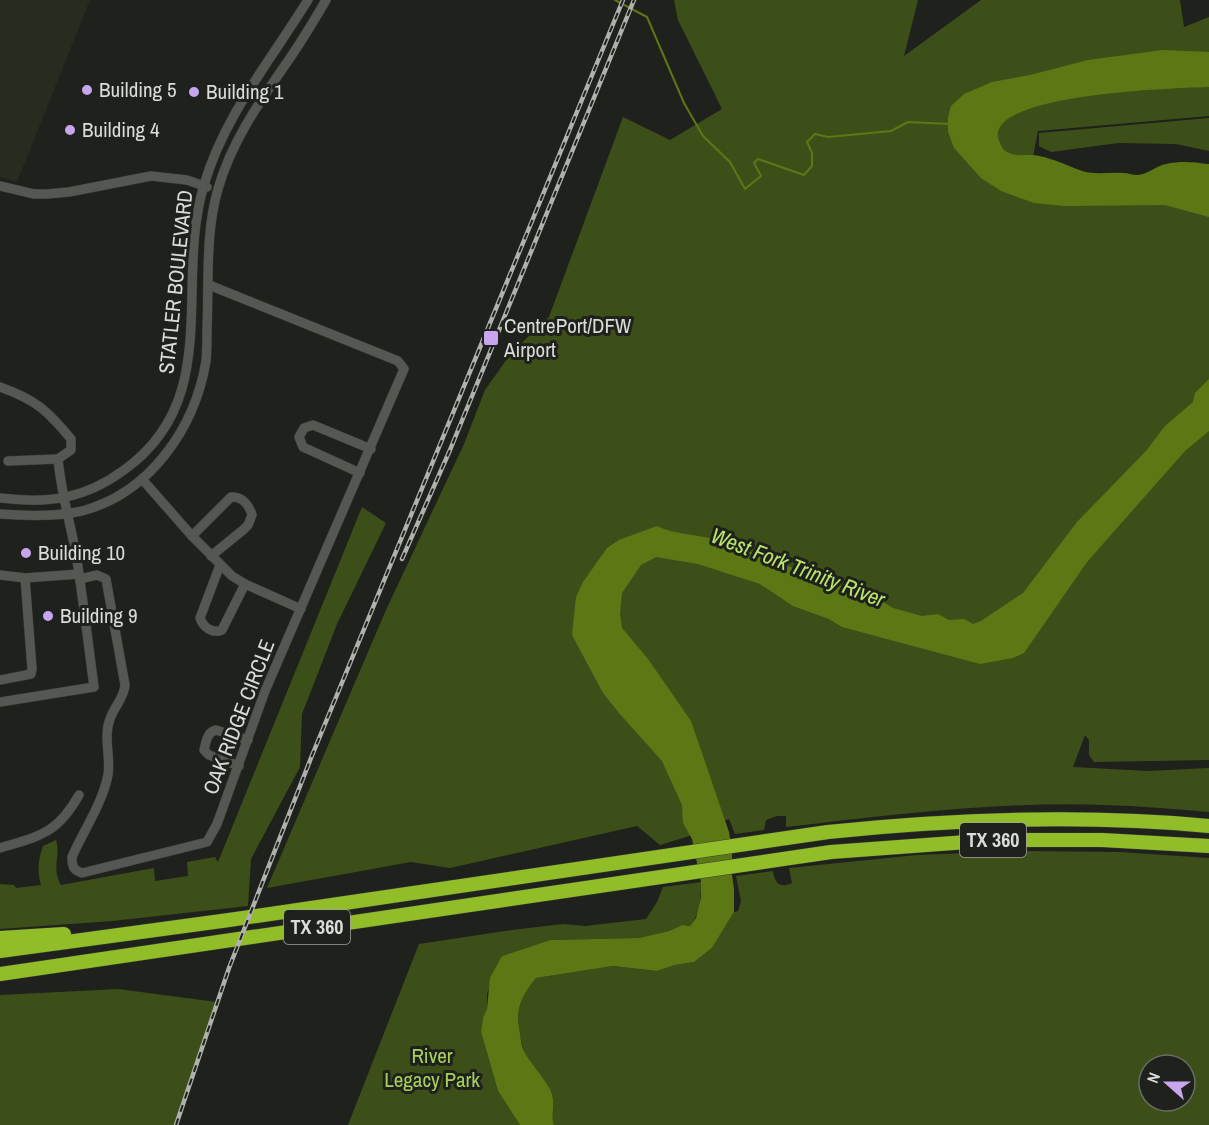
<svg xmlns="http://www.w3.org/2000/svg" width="1209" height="1125" viewBox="0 0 1209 1125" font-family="'Archivo Narrow',sans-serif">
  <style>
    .built { fill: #272b20 }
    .green { fill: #3d4f19; fill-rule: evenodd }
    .water { fill: #5b7815 }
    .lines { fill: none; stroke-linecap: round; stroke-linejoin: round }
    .stream { stroke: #5b7815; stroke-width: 2 }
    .minor-casing { stroke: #3b3d38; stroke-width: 10 }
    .highway-casing { stroke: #3b3d38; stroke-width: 15 }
    .minor { stroke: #555852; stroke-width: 9 }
    .highway { stroke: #91bd29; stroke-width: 14 }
    .rail-casing { stroke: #afb1ac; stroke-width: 4.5 }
    .rail { stroke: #1f211c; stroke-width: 2; stroke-dasharray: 7; stroke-linecap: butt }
    .poi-dot { fill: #c8a6ef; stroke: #1f211c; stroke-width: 2 }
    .labels { text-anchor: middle; stroke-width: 6; stroke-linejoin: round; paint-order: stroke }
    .shield { fill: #1f211c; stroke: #a2a4a0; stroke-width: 1.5 }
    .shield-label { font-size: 20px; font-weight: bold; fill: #dadcd8 }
    .poi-label { font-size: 21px; fill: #dadcd8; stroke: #1f211c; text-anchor: start }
    .street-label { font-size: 21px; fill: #dadcd8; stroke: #1f211c }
    .park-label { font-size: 21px; fill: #a8d159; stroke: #1f211c }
    .water-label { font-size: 22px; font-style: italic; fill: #bbe56d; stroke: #1f211c }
  </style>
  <rect width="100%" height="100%" fill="#1f211c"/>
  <path class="built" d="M0 0H90L17 182 0 177Z"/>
  <g class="green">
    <path d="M674 0H918L904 56 981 0H1180L1184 27 1209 17V116L1038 131 1027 187 1209 191V760L1094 762 1089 755V740L1085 735 1073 767 1148 771 1209 768V812C1174 809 1139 806 1104 805 998 801 891 815 786 827V816H777L766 820 764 830 735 834 729 819 720 822 709 830 660 845 637 826 450 868 411 862 267 888 386 610 464 444 485 390 512 352 549 317 623 117 670 140 722 109 678 20Z"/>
    <path d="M1209 118V151L1176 144 1118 143 1051 152 1039 146V133Z"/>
    <path d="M362 507 386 523 337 624 302 714 300 767 251 859 248 906 112 921 0 929V884L14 885 16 888 41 885C37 871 38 860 43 846L56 840C61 857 51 866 61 885L154 868 155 881 188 876 187 862 215 857 218 862Z"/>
    <path d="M1026 851 1119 852 1209 858V1125H554C550 1113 557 1103 550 1089 543 1076 531 1064 524 1051 521 1045 521 1039 520 1033 515 1009 521 997 536 978L613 966 657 971 675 965 694 962 712 948 734 912 738 911 741 901 736 876 773 871C775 883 779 889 792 883L789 868 917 855ZM1149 1065H1185V1101H1149Z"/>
    <path d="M701 882C701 897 700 914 690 926L682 925 669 931 639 938 550 940 502 956 487 994V1009L483 1017 481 1032 498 1091 520 1125H348L419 944 512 930 563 924 585 926 646 919 657 902 663 887Z"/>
    <path d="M118 989 217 1002 176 1125H0V995Z"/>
  </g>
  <g class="water">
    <path d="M1163 50 1209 52V87C1179 88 989 93 998 138 999 141 1002 148 1004 150 1015 159 1028 153 1039 156 1055 159 1068 166 1082 171 1094 175 1110 172 1123 173 1128 173 1132 175 1137 175 1147 175 1156 166 1166 164 1180 161 1194 162 1207 164H1209V217L1165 205 1065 206 1034 203 1001 191 981 178 954 148 948 132V117L951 106 964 94 992 82 1030 75 1088 60Z"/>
    <path d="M1209 379V431L1185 451 1087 562 1024 653 1013 658 980 664 842 627 829 619 793 606 760 584 698 564 656 557 641 565 622 593 620 614 622 628 648 659 691 721 729 832 732 851V875L734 889V912L712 948 694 962 675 965 657 971 613 966 536 978C521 997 515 1009 520 1033 521 1039 521 1046 524 1051 531 1064 543 1076 550 1089 557 1103 550 1113 554 1125H520L498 1091 481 1032 483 1017 487 1009 490 978 502 956 550 940 639 938 669 931 682 925 690 926 696 918 701 897V882L692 839 683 823 682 805 662 761 619 713 603 693 572 635 576 597 583 582 607 548 619 540 657 526C676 535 697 534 716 540 771 558 824 581 878 599L893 608 922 616 938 614 949 620 964 619 973 624 981 621 1023 593 1077 522 1146 451 1165 426 1193 402 1195 393Z"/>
  </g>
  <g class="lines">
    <path class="stream" d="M615 0 647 17 684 103 703 136 730 162 745 189 761 176 754 163 758 159 804 175 812 166V153L807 142 815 134 828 137 891 131 908 122 950 124"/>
    <g class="minor-casing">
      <g id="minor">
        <path d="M0 186 34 194H47L69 192 151 176 187 180 207 187"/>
        <path d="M0 387C36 400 47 410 71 439V450L58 459"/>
        <path d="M8 461 58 459"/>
        <path d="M360 473 303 447 299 437 304 428 313 425 371 449"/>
        <path d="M142 479 192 536 232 576 245 584 301 609"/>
        <path d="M0 498C48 504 85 499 124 470 224 399 174 284 204 185 224 116 271 60 308 0"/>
        <path d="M0 514C26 516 56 517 82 511 150 493 195 428 206 361 207 351 207 340 207 330 209 284 205 233 218 189 232 140 261 100 290 58 303 39 315 19 326 0"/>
        <path d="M192 536 231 497C242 496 249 505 252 515L248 525 243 530 211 556"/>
        <path d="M220 565 200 618C203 627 212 634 222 630L245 584"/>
        <path d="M0 575 25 578"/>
        <path d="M80 579 97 575 106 579 125 685C124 699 114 706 110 719 103 737 111 757 108 775 102 805 83 831 72 857 72 866 73 870 82 873L207 842 217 824 265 691 404 369 398 361 209 285"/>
        <path d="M0 680 31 674 32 669 25 578 79 574"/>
        <path d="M0 702 94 687C88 642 83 598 76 554 70 522 61 492 58 459"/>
        <path d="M239 766 209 755 204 750C206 742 207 732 216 730L248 740"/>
        <path d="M0 848C40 836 57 834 79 795"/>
      </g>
    </g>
    <g class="highway-casing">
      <g id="highway">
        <path d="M0 938 64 934"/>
        <path d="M0 951 229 920 828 832C955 819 1082 814 1209 826"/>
        <path d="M0 974 831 852 994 840H1102L1209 846"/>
      </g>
    </g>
    <use href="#minor" class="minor"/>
    <use href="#highway" class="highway"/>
    <g class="rail-casing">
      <g id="rail">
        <path d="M402 559 450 450 634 0"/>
        <path d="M176 1125 229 968 311 758 623 0"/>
      </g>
    </g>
    <use href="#rail" class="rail"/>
  </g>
  <g class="poi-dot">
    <circle cx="87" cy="90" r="6"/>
    <circle cx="194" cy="92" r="6"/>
    <circle cx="70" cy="130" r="6"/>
    <rect x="483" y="330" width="16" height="16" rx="3"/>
    <circle cx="26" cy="553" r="6"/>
    <circle cx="48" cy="616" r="6"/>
  </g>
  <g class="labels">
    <g class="shield">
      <rect x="960" y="823" width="66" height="34" rx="4.5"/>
      <rect x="284" y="910" width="66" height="34" rx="4.5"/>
    </g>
    <g class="shield-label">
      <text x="993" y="847">TX 360</text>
      <text x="317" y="934">TX 360</text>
    </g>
    <g class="poi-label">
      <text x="99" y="97">Building 5</text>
      <text x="206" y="99">Building 1</text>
      <text x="82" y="137">Building 4</text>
      <text x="504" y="333">CentrePort/DFW<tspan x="504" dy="24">Airport</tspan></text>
      <text x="38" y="560">Building 10</text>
      <text x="60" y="623">Building 9</text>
    </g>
    <g class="street-label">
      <text transform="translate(176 282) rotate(-84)" y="7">STATLER BOULEVARD</text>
      <text transform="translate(239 717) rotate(-69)" y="7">OAK RIDGE CIRCLE</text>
    </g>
    <g class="park-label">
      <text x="432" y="1063">River<tspan x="432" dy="24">Legacy Park</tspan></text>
    </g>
    <g class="water-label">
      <text transform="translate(798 567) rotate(21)" y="8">West Fork Trinity River</text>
    </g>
  </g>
  <g transform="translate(1167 1083) rotate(291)"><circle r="28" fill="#1f211c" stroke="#6a6c67" stroke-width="1.5"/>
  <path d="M0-4.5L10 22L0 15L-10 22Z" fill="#c8a6ef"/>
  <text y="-9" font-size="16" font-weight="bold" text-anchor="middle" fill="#dadcd8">N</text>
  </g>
</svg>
